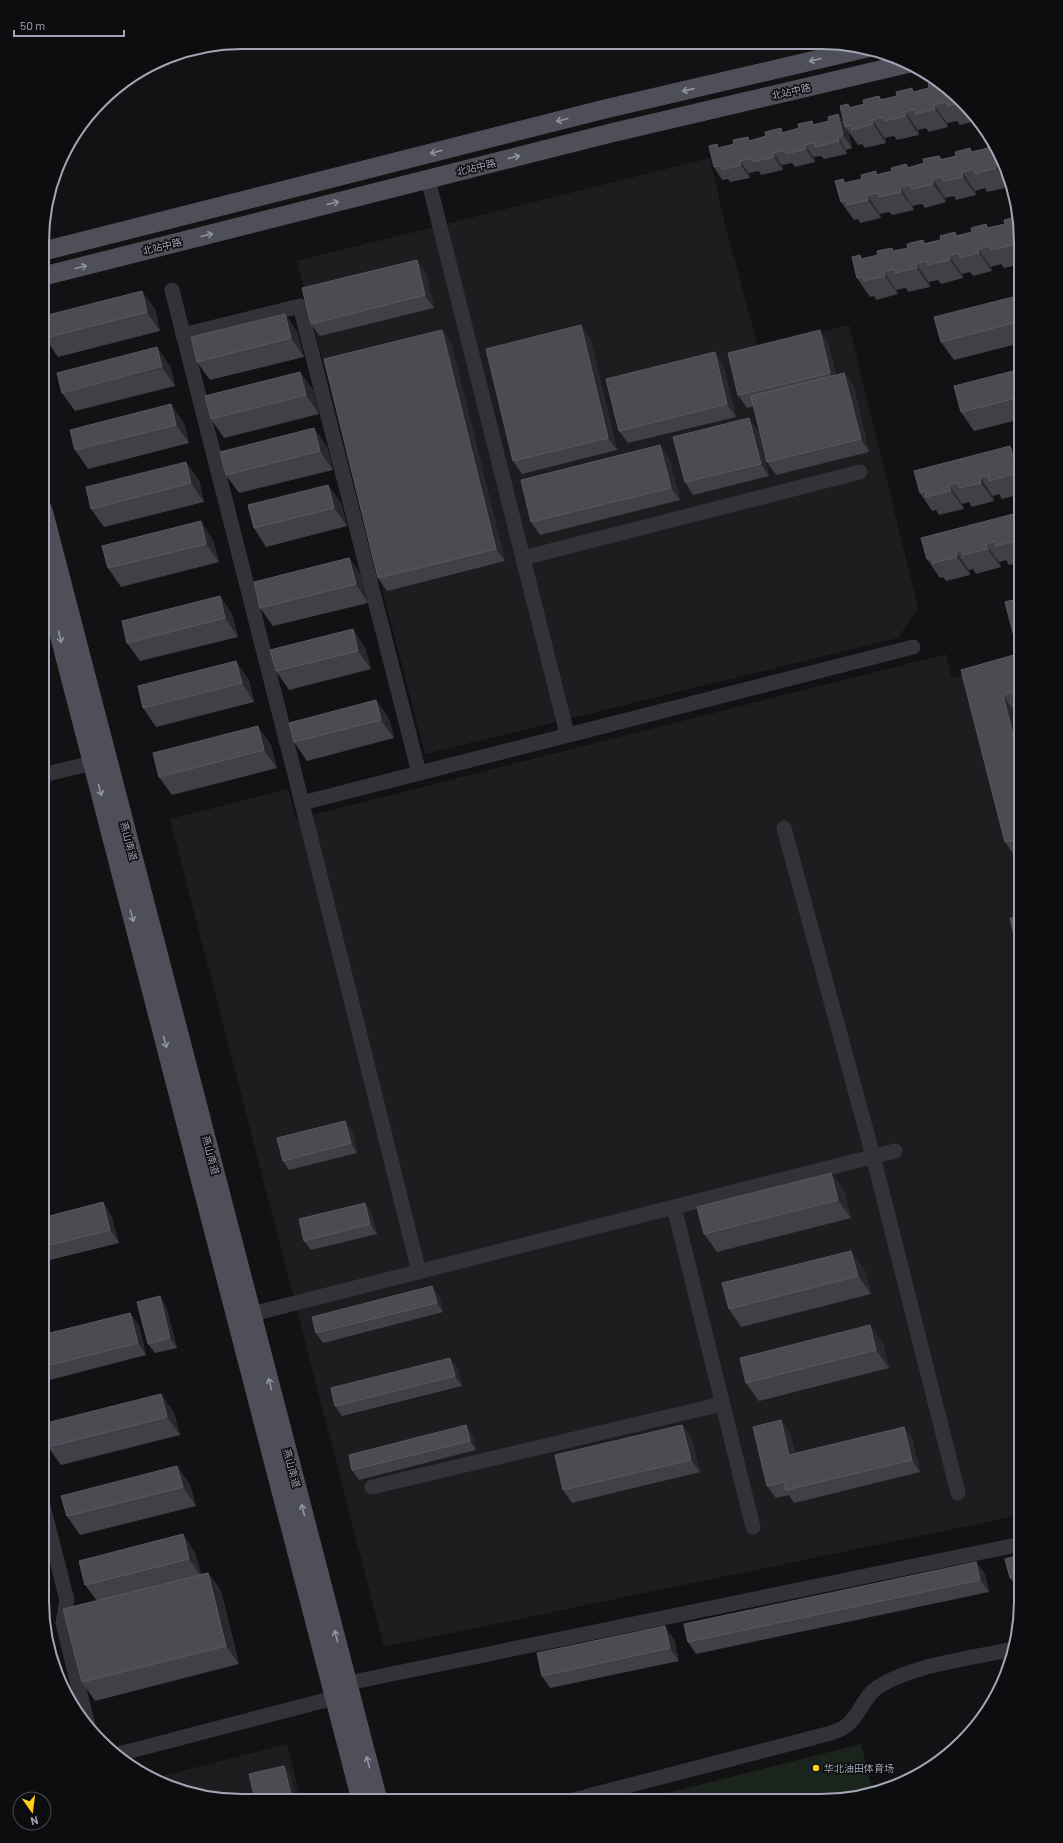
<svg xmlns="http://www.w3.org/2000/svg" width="1063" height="1843" viewBox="0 0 1063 1843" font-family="Barlow,'Noto Sans SC',sans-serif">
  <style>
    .built { fill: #1d1d20 }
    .green { fill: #1b231d }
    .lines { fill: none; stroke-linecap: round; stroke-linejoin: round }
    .minor { stroke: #323238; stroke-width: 15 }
    .major { stroke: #4e4f58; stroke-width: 19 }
    .wall { fill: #404146 }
    .shaded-wall { fill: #29292d }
    .building { fill: #4b4b52; stroke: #585962 }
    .oneway { stroke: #9094a2 }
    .poi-dot { fill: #ffce1d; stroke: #0d0c0e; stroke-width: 1.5 }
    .labels { text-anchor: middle; stroke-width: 3; stroke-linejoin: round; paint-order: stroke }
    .street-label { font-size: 10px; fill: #a1a5b5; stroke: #0d0c0e }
    .poi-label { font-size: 10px; fill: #a1a5b5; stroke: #0d0c0e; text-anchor: start }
    .rim { fill: none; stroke: #a1a5b5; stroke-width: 2 }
  </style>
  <rect width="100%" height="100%" fill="#121113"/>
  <g class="built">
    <path d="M710 158 724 220 758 347 849 325 918 608 898 638 425 754 297 261Z"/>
    <path d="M946 654 952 678 1021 660V1515L384 1647 170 819 288 789 296 819Z"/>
    <path d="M287 1744 301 1800 216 1799 151 1779Z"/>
  </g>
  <path class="green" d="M861 1744 873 1792 821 1801 639 1800Z"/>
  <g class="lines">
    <g class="minor">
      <path d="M428 179 567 734"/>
      <path d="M172 290 294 771 419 1272"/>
      <path d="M183 335 300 306 419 773"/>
      <path d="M523 558 860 472"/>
      <path d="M43 775 92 763"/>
      <path d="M302 803 913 647"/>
      <path d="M784 828 873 1156 958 1493"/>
      <path d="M674 1207 753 1527"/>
      <path d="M252 1314 895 1151"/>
      <path d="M372 1487 722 1404"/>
      <path d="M42 1502 67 1600 63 1623 88 1726"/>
      <path d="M348 1683 1021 1544"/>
      <path d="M115 1755 334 1698"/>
      <path d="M573 1800 831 1733C836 1731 843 1729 847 1725 860 1715 863 1697 878 1687 912 1665 972 1658 1013 1649"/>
    </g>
    <g class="major">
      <path d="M44 251 605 109 867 48"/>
      <path d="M44 276 611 133 910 63"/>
      <path d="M43 510 378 1800"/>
      <path d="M43 572 361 1800"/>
    </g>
  </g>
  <g class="wall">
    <path d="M953 91 978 120 960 125 957 121 947 123 948 127 929 132 926 128 918 130 919 135 897 140 894 136 885 138 886 143 865 148 862 144 858 145 848 131 852 148 846 150 847 154 824 159 821 156 814 157 815 162 795 167 792 163 782 165 783 170 761 175 759 171 749 173 750 178 730 182 728 179 722 180 714 167 720 148 829 121 838 114 844 123 848 104 851 107 864 104 879 96 882 100 914 92Z"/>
    <path d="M993 142 1010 178 1011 182H1008L1009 187 987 192 985 188 975 191 976 195 956 200 954 196 945 198 946 202 925 208 922 204 912 206 914 210 892 215 889 212 880 214 881 218 860 223 858 219 854 220 841 202 843 179 846 183 878 175 892 171 906 164 909 167 924 163 939 156 942 159 956 156 970 148 972 152 988 148Z"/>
    <path d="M1017 217 1021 242V264L1004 268 1001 264 991 267 992 271 973 276 970 272 962 274 963 278 941 284 938 280 929 282 930 287 908 292 906 288 896 290 898 294 876 300 874 296 870 297 857 278 860 255 862 259 908 248 923 240 925 243 972 232 986 224 989 228 1005 224Z"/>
    <path d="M426 273 434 308 320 336 311 324Z"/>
    <path d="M1021 295V343L954 360 941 342Z"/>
    <path d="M155 309 160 331 58 357 45 338Z"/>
    <path d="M285 314 297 332 304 357 210 380 197 362Z"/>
    <path d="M442 330 451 343 505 561 387 591 378 578Z"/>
    <path d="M590 338 617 450 522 474 513 461Z"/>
    <path d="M828 343 836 375 844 373 853 385 869 452 776 475 767 462 754 406 747 408 738 395Z"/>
    <path d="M723 365 736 417 628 443 619 431Z"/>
    <path d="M170 366 175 386 75 411 62 393Z"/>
    <path d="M1021 369V419L974 431 961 412Z"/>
    <path d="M300 372 313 390 319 414 224 438 211 419Z"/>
    <path d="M184 423 189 443 88 469 75 450Z"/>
    <path d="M314 428 327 447 333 470 239 493 226 475Z"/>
    <path d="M758 431 769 476 693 495 685 482Z"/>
    <path d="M1010 446 1021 461V494L1002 499 999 494 993 496 994 501 972 507 969 502 962 504 964 509 939 515 936 510 932 511 920 493Z"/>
    <path d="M669 458 680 500 540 535 531 522Z"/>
    <path d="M199 480 204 502 104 527 91 509Z"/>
    <path d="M328 485 341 503 347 526 266 547 254 528Z"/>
    <path d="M1021 512V562L1009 565 1006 560 999 562 1001 567 976 574 973 569 969 570 970 575 946 581 943 577 940 578 927 559Z"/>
    <path d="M213 540 219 562 121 587 108 568Z"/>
    <path d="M349 558 362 577 368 603 273 626 260 608Z"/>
    <path d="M220 596 232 614 238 637 140 661 127 643Z"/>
    <path d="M1021 598V644L1013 633Z"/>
    <path d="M353 629 365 648 371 669 289 690 276 671Z"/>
    <path d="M1021 653V705L1012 708 1021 744V853L1014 855 1005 842 961 670Z"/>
    <path d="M249 680 254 702 156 727 143 708Z"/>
    <path d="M376 700 389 719 394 738 307 761 294 742Z"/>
    <path d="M271 745 277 768 172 795 159 777Z"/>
    <path d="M1021 916V953L1017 948Z"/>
    <path d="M345 1121 352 1131 357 1153 289 1170 283 1161Z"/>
    <path d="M831 1173 844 1191 851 1218 717 1252 704 1234Z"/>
    <path d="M103 1202 111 1215 119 1243 42 1262V1218Z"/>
    <path d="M371 1212 377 1234 311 1250 304 1241Z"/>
    <path d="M864 1269 871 1294 741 1327 729 1309Z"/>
    <path d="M439 1296 443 1312 323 1343 316 1333Z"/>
    <path d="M166 1306 177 1348 155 1353 148 1344Z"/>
    <path d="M130 1313 139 1326 146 1355 42 1382V1335Z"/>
    <path d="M883 1343 889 1368 759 1401 746 1383Z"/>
    <path d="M457 1367 462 1386 342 1416 335 1406Z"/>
    <path d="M161 1394 174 1413 180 1435 61 1465 48 1447Z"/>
    <path d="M781 1420 790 1433 795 1453 904 1427 912 1439 920 1472 794 1503 789 1495 776 1498 767 1486Z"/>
    <path d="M682 1425 691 1437 700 1472 572 1503 563 1490Z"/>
    <path d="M473 1435 476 1450 359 1480 352 1470Z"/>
    <path d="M177 1466 190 1485 196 1506 80 1535 67 1516Z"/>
    <path d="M183 1534 195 1553 201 1574 208 1573 221 1591 239 1664 95 1701 82 1682 97 1601 85 1585Z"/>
    <path d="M1021 1555V1587H1017L1010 1578Z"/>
    <path d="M976 1562 985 1574 989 1592 696 1654 688 1642Z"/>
    <path d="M674 1639 679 1661 550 1688 542 1676Z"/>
  </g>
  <g class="shaded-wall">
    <path d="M934 105 947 123 948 127 935 109Z"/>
    <path d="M905 112 918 130 919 135 906 116Z"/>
    <path d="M838 114 846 126 845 127 848 131 852 148 843 135Z"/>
    <path d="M872 120 885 138 886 143 873 124Z"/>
    <path d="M838 137 846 150 847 154 839 141Z"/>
    <path d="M805 145 814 157 815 162 806 149Z"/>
    <path d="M773 153 782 165 783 170 774 157Z"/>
    <path d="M740 161 749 173 750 178 741 165Z"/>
    <path d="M995 164 1008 182 1009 187 996 168Z"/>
    <path d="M962 172 975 191 976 195 963 177Z"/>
    <path d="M933 179 945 198 946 202 933 184Z"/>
    <path d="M900 187 912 206 914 210 901 192Z"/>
    <path d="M867 195 880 214 881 218 868 200Z"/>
    <path d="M1012 240 1021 254V257L1013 245Z"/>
    <path d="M978 249 991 267 992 271 979 253Z"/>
    <path d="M949 256 962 274 963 278 950 260Z"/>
    <path d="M417 260 426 273 434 308 425 295Z"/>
    <path d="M916 264 929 282 930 287 917 268Z"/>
    <path d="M884 272 896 290 898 294 885 276Z"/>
    <path d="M142 291 155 309 160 331 147 312Z"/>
    <path d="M285 314 297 332 304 357 291 338Z"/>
    <path d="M581 325 590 338 617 450 608 438Z"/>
    <path d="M442 330 451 343 505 561 496 549Z"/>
    <path d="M820 330 828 343 839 386 830 373Z"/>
    <path d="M157 347 170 366 175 386 162 367Z"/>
    <path d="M715 352 723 365 736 417 727 404Z"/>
    <path d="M300 372 313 390 319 414 306 395Z"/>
    <path d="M844 373 853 385 869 452 861 439Z"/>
    <path d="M171 404 184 423 189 443 176 425Z"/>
    <path d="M749 418 758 431 769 476 761 464Z"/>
    <path d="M314 428 327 447 333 470 320 451Z"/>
    <path d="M660 445 669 458 680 500 671 488Z"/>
    <path d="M1010 446 1021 461V475L1016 468Z"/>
    <path d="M186 462 199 480 204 502 191 483Z"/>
    <path d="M1012 469 1021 481V485L1014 474Z"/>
    <path d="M980 477 993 496 994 501 981 483Z"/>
    <path d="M328 485 341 503 347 526 334 508Z"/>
    <path d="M949 485 962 504 964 509 951 491Z"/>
    <path d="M201 521 213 540 219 562 206 544Z"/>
    <path d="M986 544 999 562 1001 567 988 549Z"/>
    <path d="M956 552 969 570 970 575 957 557Z"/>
    <path d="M349 558 362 577 368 603 356 584Z"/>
    <path d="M220 596 232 614 238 637 225 618Z"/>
    <path d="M353 629 365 648 371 669 358 651Z"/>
    <path d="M236 661 249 680 254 702 242 683Z"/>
    <path d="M1003 695 1012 708 1021 744V766Z"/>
    <path d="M376 700 389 719 394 738 381 720Z"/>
    <path d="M258 726 271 745 277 768 264 750Z"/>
    <path d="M345 1121 352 1131 357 1153 351 1143Z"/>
    <path d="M831 1173 844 1191 851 1218 838 1200Z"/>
    <path d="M103 1202 111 1215 119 1243 110 1230Z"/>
    <path d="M365 1203 371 1212 377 1234 370 1224Z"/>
    <path d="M851 1251 864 1269 871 1294 858 1276Z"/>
    <path d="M432 1286 439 1296 443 1312 437 1303Z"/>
    <path d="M160 1296 166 1306 177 1348 170 1338Z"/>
    <path d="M130 1313 139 1326 146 1355 138 1343Z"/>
    <path d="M870 1325 883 1343 889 1368 876 1350Z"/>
    <path d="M450 1358 457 1367 462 1386 455 1376Z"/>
    <path d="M161 1394 174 1413 180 1435 167 1417Z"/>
    <path d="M781 1420 790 1433 798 1467 789 1455Z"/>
    <path d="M466 1425 473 1435 476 1450 470 1441Z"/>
    <path d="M682 1425 691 1437 700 1472 691 1460Z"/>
    <path d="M904 1427 912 1439 920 1472 912 1460Z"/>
    <path d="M177 1466 190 1485 196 1506 183 1487Z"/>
    <path d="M183 1534 195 1553 202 1577 189 1559Z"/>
    <path d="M976 1562 985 1574 989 1592 980 1580Z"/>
    <path d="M208 1573 221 1591 239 1664 226 1646Z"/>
    <path d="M665 1626 674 1639 679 1661 670 1648Z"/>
    <path d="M47 1631 49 1633 61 1683 53 1666Z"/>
    <path d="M284 1766 290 1775 296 1799H292Z"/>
  </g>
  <g class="building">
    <path d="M938 82 953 91 962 102 947 106 946 102 934 105 935 109 916 114 915 109 905 112 906 116 884 121 883 117 872 120 873 124 852 130 851 125 845 127 840 106 848 104 849 108 864 104 863 100 879 96 880 100 897 96 896 92 912 88 913 92 929 88 928 84Z"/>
    <path d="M838 114 843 135 838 137 839 141 815 147 814 143 805 145 806 149 786 154 785 150 773 153 774 157 753 162 751 158 740 161 741 165 722 170 721 166 714 167 709 146 717 144 718 148 734 144 733 140 748 137 749 141 766 136 765 132 781 128 782 133 799 128 798 124 812 121 813 125 829 121 828 117Z"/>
    <path d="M993 142 1003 162 995 164 996 168 975 174 973 169 962 172 963 177 944 181 942 177 933 179V184L912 189 911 185 900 187 901 192 879 197 878 193 867 195 868 200 847 205 846 201 841 202 835 181 843 179 844 183 862 179 861 175 876 171V175L892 171 891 168 906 164 908 168 924 163 923 159 939 156 940 160 956 156 955 152 970 148 971 152 988 148 987 144Z"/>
    <path d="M1017 217 1020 238 1012 240 1013 245 991 250 990 246 978 249 979 253 960 258 959 253 949 256 950 260 928 265 927 261 916 264 917 268 895 273 894 269 884 272 885 276 864 281 862 277 857 278 852 257 860 255 861 259 878 255 877 251 892 248 893 251 908 248 907 244 923 240 924 244 941 240 940 236 955 232 956 236 972 232 971 228 986 224 987 228 1005 224 1004 220Z"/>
    <path d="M417 260 425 295 311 324 302 288Z"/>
    <path d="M142 291 147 312 45 338 44 334V316Z"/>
    <path d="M1021 295V321L941 342 934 317Z"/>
    <path d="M285 314 291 338 197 362 191 337Z"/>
    <path d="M581 325 608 438 513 461 486 349Z"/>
    <path d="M442 330 496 549 378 578 324 359Z"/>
    <path d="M820 330 830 373 738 395 728 353Z"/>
    <path d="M157 347 162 367 62 393 57 373Z"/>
    <path d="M715 352 727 404 619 431 606 379Z"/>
    <path d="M1021 369V397L961 412 954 386Z"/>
    <path d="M300 372 306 395 211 419 205 396Z"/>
    <path d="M844 373 861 439 767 462 751 396Z"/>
    <path d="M171 404 176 425 75 450 70 430Z"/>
    <path d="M749 418 761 464 685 482 673 437Z"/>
    <path d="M314 428 320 451 226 475 220 452Z"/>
    <path d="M660 445 671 488 531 522 521 480Z"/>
    <path d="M1010 446 1016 468 1012 469 1014 474 989 481 988 475 980 477 981 483 959 488 958 483 949 485 951 491 926 497 925 491 920 493 914 471Z"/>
    <path d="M186 462 191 483 91 509 86 487Z"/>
    <path d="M328 485 334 508 254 528 248 505Z"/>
    <path d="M1021 512V535H1018L1020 540 996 546 995 541 986 544 988 549 963 555 962 550 956 552 957 557 933 563 932 558 927 559 921 538Z"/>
    <path d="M201 521 206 544 108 568 102 546Z"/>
    <path d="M349 558 356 584 260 608 254 582Z"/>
    <path d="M220 596 225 618 127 643 122 621Z"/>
    <path d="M1021 598V631L1013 633 1005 602Z"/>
    <path d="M353 629 358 651 276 671 270 650Z"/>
    <path d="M1021 653V690L1003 695 1021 766V838L1005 842 961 670Z"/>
    <path d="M236 661 242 683 143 708 138 686Z"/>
    <path d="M376 700 381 720 294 742 289 723Z"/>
    <path d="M258 726 264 750 159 777 153 753Z"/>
    <path d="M1021 916V947L1017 948 1010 918Z"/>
    <path d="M345 1121 351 1143 283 1161 277 1138Z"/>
    <path d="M831 1173 838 1200 704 1234 697 1207Z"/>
    <path d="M103 1202 110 1230 42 1247V1218Z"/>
    <path d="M365 1203 370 1224 304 1241 299 1219Z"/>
    <path d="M851 1251 858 1276 729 1309 722 1283Z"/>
    <path d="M432 1286 437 1303 316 1333 312 1317Z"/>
    <path d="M160 1296 170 1338 148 1344 137 1302Z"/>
    <path d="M130 1313 138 1343 42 1367V1335Z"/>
    <path d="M870 1325 876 1350 746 1383 740 1358Z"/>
    <path d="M450 1358 455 1376 335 1406 331 1388Z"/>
    <path d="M161 1394 167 1417 48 1447 42 1424Z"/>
    <path d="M781 1420 789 1455 904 1427 912 1460 786 1490 784 1482 767 1486 753 1427Z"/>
    <path d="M466 1425 470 1441 352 1470 349 1455Z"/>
    <path d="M682 1425 691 1460 563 1490 555 1455Z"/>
    <path d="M177 1466 183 1487 67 1516 61 1496Z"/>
    <path d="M183 1534 189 1559 85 1585 79 1561Z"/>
    <path d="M1021 1555V1575L1010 1578 1005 1559Z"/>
    <path d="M976 1562 980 1580 688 1642 684 1624Z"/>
    <path d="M208 1573 226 1646 82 1682 63 1609Z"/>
    <path d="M665 1626 670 1648 542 1676 537 1653Z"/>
    <path d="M284 1766 292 1799H255L249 1774Z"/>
  </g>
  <defs><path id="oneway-shaft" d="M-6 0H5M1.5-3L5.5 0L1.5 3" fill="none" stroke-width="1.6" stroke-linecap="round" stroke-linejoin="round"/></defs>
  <g class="oneway">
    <use href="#oneway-shaft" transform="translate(815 60) rotate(167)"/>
    <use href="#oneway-shaft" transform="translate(688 90) rotate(167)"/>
    <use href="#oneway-shaft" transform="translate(562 120) rotate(166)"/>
    <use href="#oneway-shaft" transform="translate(436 152) rotate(166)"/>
    <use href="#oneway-shaft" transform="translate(514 157) rotate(-14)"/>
    <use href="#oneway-shaft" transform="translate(333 203) rotate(-14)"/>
    <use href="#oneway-shaft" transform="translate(207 235) rotate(-14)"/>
    <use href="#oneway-shaft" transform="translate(81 267) rotate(-14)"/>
    <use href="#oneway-shaft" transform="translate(60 637) rotate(76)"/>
    <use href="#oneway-shaft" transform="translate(100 790) rotate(75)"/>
    <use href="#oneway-shaft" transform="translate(132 916) rotate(75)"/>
    <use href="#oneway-shaft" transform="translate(165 1042) rotate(75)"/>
    <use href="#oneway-shaft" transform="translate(270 1384) rotate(-105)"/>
    <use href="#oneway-shaft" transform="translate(303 1510) rotate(-105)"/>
    <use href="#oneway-shaft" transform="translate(336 1636) rotate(-105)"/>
    <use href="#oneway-shaft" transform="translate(368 1762) rotate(-105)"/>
  </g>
  <circle class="poi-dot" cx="816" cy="1768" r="4"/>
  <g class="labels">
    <g class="street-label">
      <text transform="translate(791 91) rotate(-13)" y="4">北站中路</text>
      <text transform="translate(476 167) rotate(-14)" y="4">北站中路</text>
      <text transform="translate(162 246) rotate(-14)" y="4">北站中路</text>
      <text transform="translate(129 841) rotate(75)" y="4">燕山南道</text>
      <text transform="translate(211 1155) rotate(75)" y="4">燕山南道</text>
      <text transform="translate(292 1468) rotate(75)" y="4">燕山南道</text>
    </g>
    <g class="poi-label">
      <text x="824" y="1772">华北油田体育场</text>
    </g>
  </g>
  <path d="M0 0H1063V1843H0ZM242 49H821A193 193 0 0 1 1014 242V1601A193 193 0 0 1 821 1794H242A193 193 0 0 1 49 1601V242A193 193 0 0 1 242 49Z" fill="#0d0c0e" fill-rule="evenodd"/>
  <path class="rim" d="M242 49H821A193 193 0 0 1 1014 242V1601A193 193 0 0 1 821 1794H242A193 193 0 0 1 49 1601V242A193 193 0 0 1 242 49Z"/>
  <g transform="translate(32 1811) rotate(166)"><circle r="19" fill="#0d0c0e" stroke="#484951"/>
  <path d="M0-3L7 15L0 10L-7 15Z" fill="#ffce1d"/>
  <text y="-6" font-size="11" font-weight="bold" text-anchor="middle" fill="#a1a5b5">N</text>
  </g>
  <path d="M14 30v6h110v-6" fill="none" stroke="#a1a5b5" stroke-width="2"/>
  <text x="20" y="30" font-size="12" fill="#a1a5b5" stroke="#0d0c0e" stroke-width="3" paint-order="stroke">50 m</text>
</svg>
